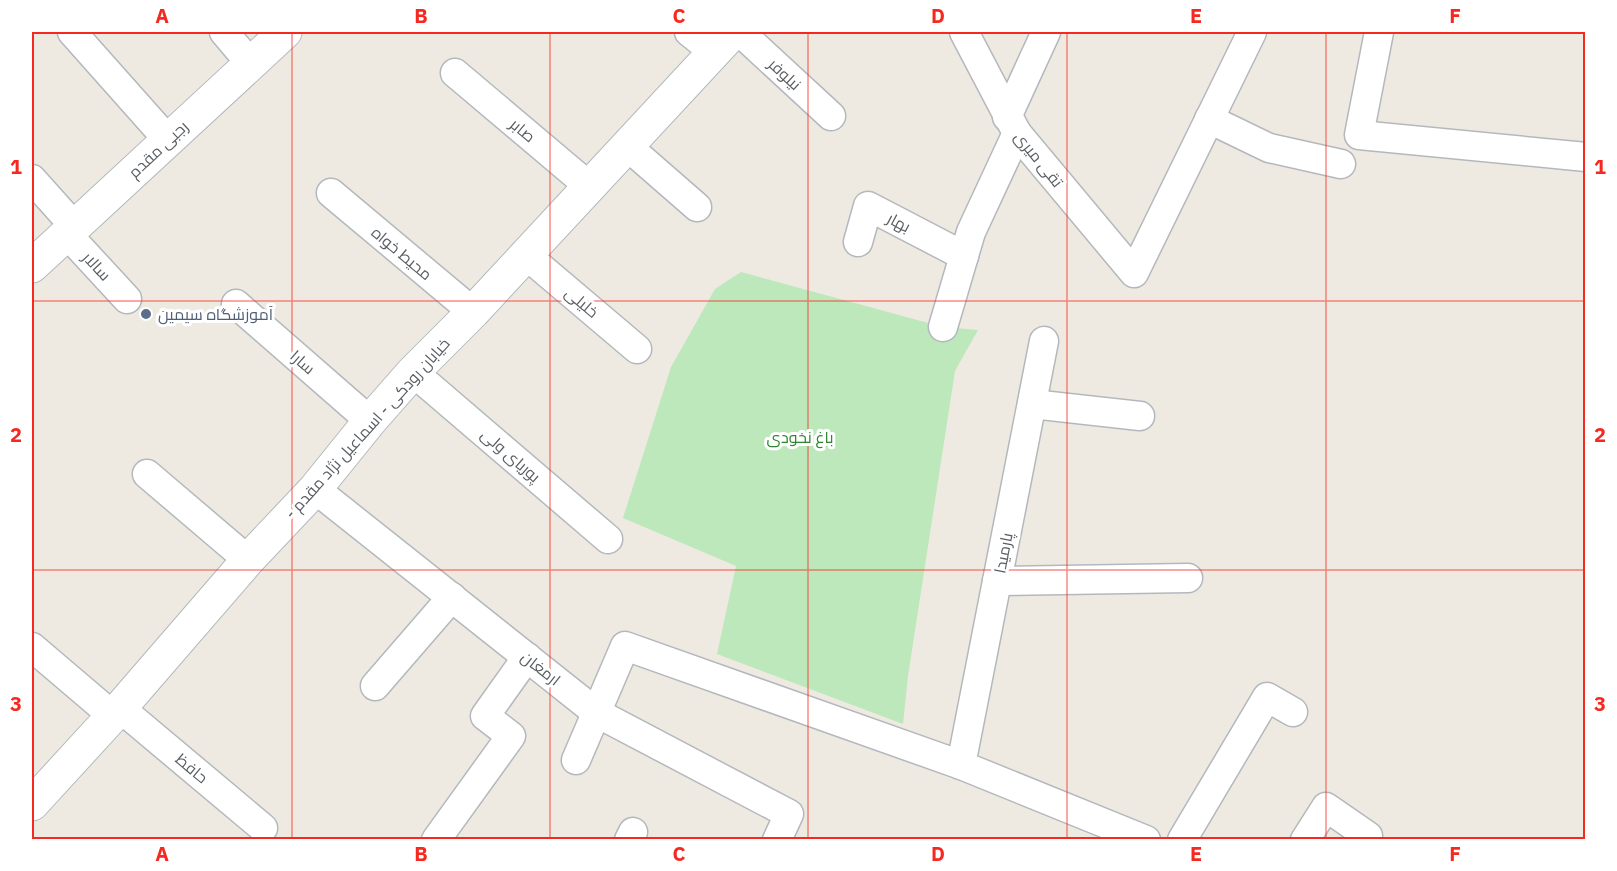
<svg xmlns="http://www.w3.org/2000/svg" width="1617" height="871" viewBox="0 0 1617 871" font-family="'IBM Plex Sans',Cairo,sans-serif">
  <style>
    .green { fill: #bce8bb }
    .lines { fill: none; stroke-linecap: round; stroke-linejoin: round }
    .minor-casing { stroke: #b4b8bd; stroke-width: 31 }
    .tertiary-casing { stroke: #b4b8bd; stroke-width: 35 }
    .minor { stroke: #fff; stroke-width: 28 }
    .tertiary { stroke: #fff; stroke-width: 33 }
    .grid { fill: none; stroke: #f52920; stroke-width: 1.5; stroke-opacity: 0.55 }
    .service-dot { fill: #5c6f8a; stroke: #fff; stroke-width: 2 }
    .labels { text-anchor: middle; stroke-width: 6; stroke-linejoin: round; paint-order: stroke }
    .street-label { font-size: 16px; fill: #595e63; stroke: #fff }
    .service-label { font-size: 16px; fill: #4e5e75; stroke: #fff; text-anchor: start }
    .park-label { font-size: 16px; fill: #2e862f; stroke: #fff }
    .neatline { fill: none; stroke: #f52920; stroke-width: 2 }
    .grid-label { font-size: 20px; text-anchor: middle; font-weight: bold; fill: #f52920 }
  </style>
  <rect width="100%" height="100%" fill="#eeeae1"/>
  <path class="green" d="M741 272 943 327 978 330 955 371 908 676 903 724 717 654 736 566 623 518 671 367 715 289Z"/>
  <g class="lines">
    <g class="minor-casing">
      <g id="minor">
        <path d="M72 32 168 140"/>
        <path d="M224 32 251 64"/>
        <path d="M689 32 714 52"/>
        <path d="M740 32 831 116"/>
        <path d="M964 32 1017 133 1134 273 1252 32"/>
        <path d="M1379 32 1359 135 1586 157"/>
        <path d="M455 73 590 187"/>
        <path d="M1007 117 1046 32"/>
        <path d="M1209 119 1269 148 1341 164"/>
        <path d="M627 146 697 207"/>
        <path d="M32 179 75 227"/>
        <path d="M331 193 473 312"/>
        <path d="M67 234 127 299"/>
        <path d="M858 242 868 206 964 256"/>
        <path d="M526 255 637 349"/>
        <path d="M236 304 370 421"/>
        <path d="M943 327 971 232 1017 133"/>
        <path d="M413 372 608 539"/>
        <path d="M1032 404 1140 416"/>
        <path d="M147 474 248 560"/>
        <path d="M315 489 597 713 789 814 777 840"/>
        <path d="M997 581 1188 578"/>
        <path d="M32 647 113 716"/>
        <path d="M375 686 452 597"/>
        <path d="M120 708 263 828"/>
        <path d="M576 760 625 646 961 765 1146 840"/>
        <path d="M961 765 1044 341"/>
        <path d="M436 840 511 736 485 716 527 657"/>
        <path d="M629 840 633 832"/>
        <path d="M1182 840 1267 697 1293 712"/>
        <path d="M1305 840 1326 807 1368 836"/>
      </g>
    </g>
    <g class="tertiary-casing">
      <g id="tertiary">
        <path d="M32 266 285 32"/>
        <path d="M32 804 120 708 248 560 315 489 370 421 413 372 473 312 733 32"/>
      </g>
    </g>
    <use href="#minor" class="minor"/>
    <use href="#tertiary" class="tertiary"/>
  </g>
  <path class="grid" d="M292 32V840M550 32V840M808 32V840M1067 32V840M1326 32V840M32 301H1586M32 570H1586"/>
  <circle class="service-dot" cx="146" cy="314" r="6"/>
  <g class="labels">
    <g class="street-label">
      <text transform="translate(785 74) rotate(43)" y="6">نیلوفر</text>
      <text transform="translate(523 130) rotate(40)" y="6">صابر</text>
      <text transform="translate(158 149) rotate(-43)" y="6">رجبی مقدم</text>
      <text transform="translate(1039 159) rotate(51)" y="6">تقی میری</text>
      <text transform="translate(899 222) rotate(28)" y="6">بهار</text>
      <text transform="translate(402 253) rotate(40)" y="6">محیط خواه</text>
      <text transform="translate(97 266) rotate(47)" y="6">سالار</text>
      <text transform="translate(582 302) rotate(40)" y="6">خلیلی</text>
      <text transform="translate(303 362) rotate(41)" y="6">سارا</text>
      <text transform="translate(367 428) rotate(-48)" y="6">- خیابان رودکی - اسماعیل نژاد مقدم</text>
      <text transform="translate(511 455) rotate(41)" y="6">پوریای ولی</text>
      <text transform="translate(1003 553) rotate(-79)" y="6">پارمیدا</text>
      <text transform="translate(541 668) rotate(38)" y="6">ارمغان</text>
      <text transform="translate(192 768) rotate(40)" y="6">حافظ</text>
    </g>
    <g class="service-label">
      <text x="158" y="320">آموزشگاه سیمین</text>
    </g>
    <g class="park-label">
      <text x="800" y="443">باغ نخودی</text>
    </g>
  </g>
  <rect width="1617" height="871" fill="none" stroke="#ffffff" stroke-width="66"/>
  <rect x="33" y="33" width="1551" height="805" class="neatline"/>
  <g class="grid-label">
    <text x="162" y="23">A</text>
    <text x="421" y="23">B</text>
    <text x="679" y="23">C</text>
    <text x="938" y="23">D</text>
    <text x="1196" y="23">E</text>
    <text x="1455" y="23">F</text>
    <text x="16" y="174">1</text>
    <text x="1600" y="174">1</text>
    <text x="16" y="442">2</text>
    <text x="1600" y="442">2</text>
    <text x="16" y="711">3</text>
    <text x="1600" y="711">3</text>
    <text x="162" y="861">A</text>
    <text x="421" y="861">B</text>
    <text x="679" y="861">C</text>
    <text x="938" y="861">D</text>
    <text x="1196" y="861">E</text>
    <text x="1455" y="861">F</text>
  </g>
</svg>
